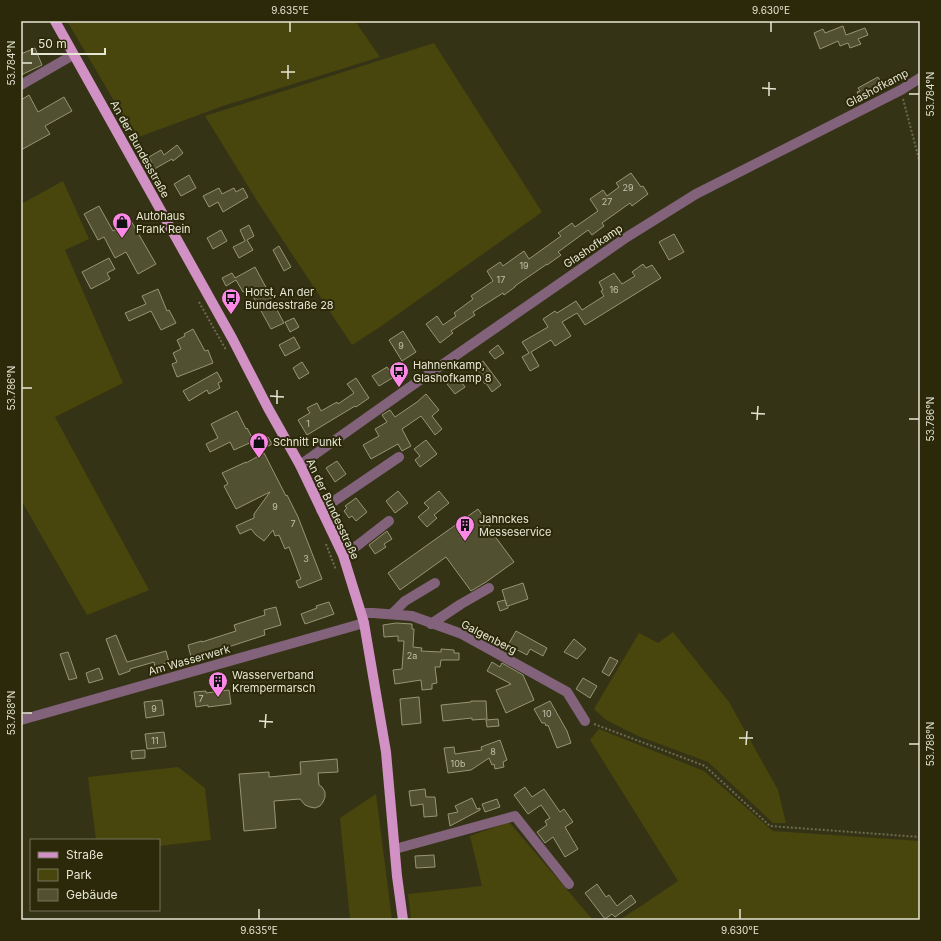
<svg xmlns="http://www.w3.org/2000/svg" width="941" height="941" viewBox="0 0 941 941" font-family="Inter,sans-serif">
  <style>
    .green { fill: #48450d }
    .building { fill: #515031; stroke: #969574 }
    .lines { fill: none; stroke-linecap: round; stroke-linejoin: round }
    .path { stroke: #6c6b50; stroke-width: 2; stroke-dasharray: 2 2; stroke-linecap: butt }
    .minor { stroke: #82637b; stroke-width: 10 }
    .major { stroke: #d191c4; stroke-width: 10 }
    .ticks { fill: none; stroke: #e6e6d4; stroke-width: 1.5 }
    .labels { text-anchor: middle; stroke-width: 4; stroke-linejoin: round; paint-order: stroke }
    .number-label { font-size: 9px; fill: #c1c0ab }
    .street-label { font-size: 11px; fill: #e6e6d4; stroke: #2b290a }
    .poi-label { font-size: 11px; fill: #e6e6d4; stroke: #2b290a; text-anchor: start }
    .neatline { fill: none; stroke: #e6e6d4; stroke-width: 1.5 }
    .ticks-label { font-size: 10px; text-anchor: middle; fill: #e6e6d4 }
  </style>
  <rect width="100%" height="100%" fill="#353315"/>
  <g class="green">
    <path d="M67 21H355L380 57 223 106 136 138Z"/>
    <path d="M434 43 542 212 380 327 352 345 259 204 205 116Z"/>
    <path d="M63 181 89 239 65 250 123 383 55 417 149 590 87 615 21 500V204Z"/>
    <path d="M673 632 729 702 778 790 786 823H773L708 762 638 736 606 720 594 709 639 633 658 643Z"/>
    <path d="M599 729 704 771 773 831 920 841V920H619L641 906 678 881 590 740Z"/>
    <path d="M178 767 205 788 211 840 159 846V840H96L88 777Z"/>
    <path d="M376 794 392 920H319L350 919 340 818Z"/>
    <path d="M509 822 593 920H411L408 894 482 886 470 836Z"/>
  </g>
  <g class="building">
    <path d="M843 26 846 35 865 28 868 35 858 39 861 44 850 48 848 43 840 46 838 41 820 49 814 33 823 29 825 33Z"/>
    <path d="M35 48 42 65 21 75V54Z"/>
    <path d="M878 77 884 87 861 100 857 92 860 91 858 88Z"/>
    <path d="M29 95 38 112 64 97 72 111 45 126 50 134 21 150V100Z"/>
    <path d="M177 145 183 153 173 161 172 159 149 172 146 168 152 163 149 157 161 150 164 155Z"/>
    <path d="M631 173 641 187 643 186 648 194 632 206 630 203 602 223 604 226 592 235 588 230 558 252 561 255 547 265V264L515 286V287L504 295 503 293 473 312 475 315 451 331 453 333 440 343 426 324 437 316 443 325 456 316 454 313 473 299 471 296 493 281 487 271 500 262 503 266 524 251 529 259 561 236 558 233 572 223 575 227 598 211 590 199 603 190 607 196 619 187 616 183Z"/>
    <path d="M189 175 196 188 181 196 174 184Z"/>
    <path d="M219 188 222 194 234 188 236 192 243 188 248 197 223 212 218 202 209 207 203 196Z"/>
    <path d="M99 206 113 231 131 221 156 264 138 274 126 252 115 258 104 237 98 240 84 214Z"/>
    <path d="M249 225 254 236 247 240 253 250 239 258 233 247 245 241 240 230Z"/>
    <path d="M221 230 227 241 213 249 207 238Z"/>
    <path d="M674 234 684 252 669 260 659 242Z"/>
    <path d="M279 246 291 267 284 271 273 250Z"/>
    <path d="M109 258 115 269 107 273 110 279 91 289 82 272Z"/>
    <path d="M643 264 646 268 652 265 661 278 585 325 577 313 562 322 571 336 555 346 551 340 531 352 539 366 530 371 522 357 529 353 522 342 548 327 543 319 555 311 557 313 576 301 582 310 604 296 601 291 603 290 599 282 614 273 622 284 635 276 632 272Z"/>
    <path d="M255 267 269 293H268L284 323 271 329 249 289 243 292 236 280 226 286 222 278 232 273 235 278Z"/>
    <path d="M158 289 167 311 169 310 176 323 161 330 151 311 129 321 125 313 146 304 142 296Z"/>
    <path d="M294 318 299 327 290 332 285 322Z"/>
    <path d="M193 329 205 351 208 350 213 363 177 377 172 364 177 362 173 353 181 349 177 340 185 336 184 334Z"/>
    <path d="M403 331 416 352 402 361 389 340Z"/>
    <path d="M294 337 300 348 285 356 279 345Z"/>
    <path d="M498 345 504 353 495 359 489 352Z"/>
    <path d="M483 361 501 385 492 392 486 383 485 384 473 368Z"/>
    <path d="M302 362 309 373 299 379 293 368Z"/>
    <path d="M387 367 394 377 379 386 372 376Z"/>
    <path d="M217 372 222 381 218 383 220 388 209 394 207 390 189 401 183 391Z"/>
    <path d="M457 376 465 387 455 394 447 384Z"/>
    <path d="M356 378 369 398 356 407 355 406 307 435 298 420 310 413 307 408 317 403 321 411 337 402 338 404 354 393 347 384Z"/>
    <path d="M426 394 439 410 432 416 442 429 435 435 421 416 402 429 411 446 402 451 398 444 371 459 363 445 379 436 375 429 387 422 382 415 390 410 395 417 417 402Z"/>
    <path d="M237 411 246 429 247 428 254 441 234 450 230 442 210 452 206 444 218 438 211 424Z"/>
    <path d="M268 437 272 444 261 450 257 442Z"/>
    <path d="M426 440 437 454 420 467 415 460 420 456 414 449Z"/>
    <path d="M264 453 286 496 287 495 298 517 322 579 299 588 296 581 301 579 289 547 285 549 279 535 275 536 273 530 264 541 256 535 251 529 240 534 236 526 254 518V514L270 492 236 509 224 486 228 484 222 473 246 462V463Z"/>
    <path d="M337 461 346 474 335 482 326 468Z"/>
    <path d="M398 491 408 503 395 513 386 501Z"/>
    <path d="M439 491 449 503 434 515 437 518 427 527 418 517 429 508 424 503Z"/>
    <path d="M356 498 367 512 356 521 352 516 349 518 344 511 347 508 345 506Z"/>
    <path d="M478 509 490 526 488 527 514 562 486 582 471 591 446 557 400 590 388 573Z"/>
    <path d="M387 531 392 539 384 544 386 547 375 554 369 545Z"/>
    <path d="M523 583 528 599 508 606V608L500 611 497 602 505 600 507 606 502 590Z"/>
    <path d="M329 602 334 614 305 624 301 614 317 608 316 606Z"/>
    <path d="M276 607 281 625 264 630 265 635 219 650V649L191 657 188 645 202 641V642L236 631 234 625 265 615 264 610Z"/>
    <path d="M396 623 412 624V629H414L413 647 422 648 421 651 441 652V649L454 650V653H459V660H441L440 667H435L437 683 432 684V689L422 690 421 680 395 684 393 670 402 669 404 641H398V636L384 637 383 625Z"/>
    <path d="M516 631 547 648 543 656 530 649 527 655 508 645Z"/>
    <path d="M116 635 127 662 166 651 169 662 155 667 154 662 130 669V671L119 675 106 639Z"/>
    <path d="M574 639 586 649 577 659 564 652Z"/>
    <path d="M68 652 77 678 69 680 60 654Z"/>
    <path d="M610 657 618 661 609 676 602 672Z"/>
    <path d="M492 662 500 667 502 663 523 675 534 700 506 713 496 690 511 684 487 671Z"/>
    <path d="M99 668 103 679 89 683 86 673Z"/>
    <path d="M583 678 597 686 590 698 576 689Z"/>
    <path d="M229 690 231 704 208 707V705L196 707 194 692 206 691V693Z"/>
    <path d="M419 697 421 723 402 725 400 699Z"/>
    <path d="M162 700 164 715 146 718 144 702Z"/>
    <path d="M471 701H486L487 719 472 720V718L443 721 441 705 471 702Z"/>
    <path d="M550 701 567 731 571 743 557 748 548 725 546 726 545 723H542L534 709Z"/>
    <path d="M498 719 499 726 487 727 486 720Z"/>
    <path d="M164 732 166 747 147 749 145 734Z"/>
    <path d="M500 740 507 760 503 762 504 767 495 769 494 764 492 765 489 758 471 770 448 773 444 748 454 747 455 754 482 750 481 747Z"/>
    <path d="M145 750V758L132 759 131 751Z"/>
    <path d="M337 759 338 772 318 773 319 785 322 787 325 792V797L323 802 320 806 315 808 310 807 305 805 300 799 274 801 276 828 244 831 239 774 269 772V777L301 774 300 762Z"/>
    <path d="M525 787 532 797 544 789 560 812 564 809 573 822 565 827 578 849 565 857 553 837 545 843 537 832 547 825 545 821 550 818 541 805 528 814 514 795Z"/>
    <path d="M425 789 426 797H435L437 816 424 817 423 804 411 806 409 791Z"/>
    <path d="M472 798 477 809 480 808V810L450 826 448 814 458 812 455 806Z"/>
    <path d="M497 799 500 807 485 812 482 804Z"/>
    <path d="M434 855 435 867 416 868 415 856Z"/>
    <path d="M597 884 606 897 609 895 617 906 631 895 636 902 615 917 612 914 605 919 585 893Z"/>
  </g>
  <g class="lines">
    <g class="path">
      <path d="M903 99 920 163"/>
      <path d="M199 302 226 350"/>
      <path d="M326 544 336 570"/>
      <path d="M594 724 705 766 770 826 920 837"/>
    </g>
    <g class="minor">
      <path d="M21 85 73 55"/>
      <path d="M300 465 410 387 627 237 696 194 901 90 920 78"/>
      <path d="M321 510 399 457"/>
      <path d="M343 555 358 545 389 521"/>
      <path d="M361 613H373L412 616 462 634 567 692 585 721"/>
      <path d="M392 614 405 601 435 583"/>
      <path d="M431 624 461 604 489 588"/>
      <path d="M21 720 364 623"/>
      <path d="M395 849 515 816 569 884"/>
    </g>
    <path class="major" d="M55 21 232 338 268 408 300 465 343 555 361 613 364 623 386 752 397 876 403 920"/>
  </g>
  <path class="ticks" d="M290 32V22M771 32V22M22 63H32M281 72H295M288 79V65M762 88 776 89M909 94H919M769 96V82M22 388H32M270 396 284 397M277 404V390M751 413 765 414M909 419H919M757 420 758 406M22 713H32M259 721 273 722M265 728 266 714M739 738H753M909 744H919M746 745 747 731M259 919V909M740 919V909"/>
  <defs>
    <g id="shop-pin" transform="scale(1)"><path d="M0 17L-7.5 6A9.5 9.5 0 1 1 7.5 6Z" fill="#fb87e6" stroke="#2b290a"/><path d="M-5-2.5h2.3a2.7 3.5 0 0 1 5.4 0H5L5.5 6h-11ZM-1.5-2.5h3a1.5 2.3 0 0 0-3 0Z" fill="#111"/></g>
    <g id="bus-pin" transform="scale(1)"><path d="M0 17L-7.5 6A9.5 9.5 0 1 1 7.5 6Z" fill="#fb87e6" stroke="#2b290a"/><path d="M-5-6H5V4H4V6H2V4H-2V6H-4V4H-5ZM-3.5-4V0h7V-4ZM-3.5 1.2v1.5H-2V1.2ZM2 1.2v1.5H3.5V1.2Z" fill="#111"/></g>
    <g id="building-pin" transform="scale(1)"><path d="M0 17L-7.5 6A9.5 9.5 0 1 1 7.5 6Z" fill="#fb87e6" stroke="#2b290a"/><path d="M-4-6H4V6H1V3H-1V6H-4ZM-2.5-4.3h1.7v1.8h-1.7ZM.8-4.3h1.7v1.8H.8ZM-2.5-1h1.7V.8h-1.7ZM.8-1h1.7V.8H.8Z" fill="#111"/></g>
  </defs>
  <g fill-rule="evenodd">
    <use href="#shop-pin" x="122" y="222"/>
    <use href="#bus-pin" x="231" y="298"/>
    <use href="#bus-pin" x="399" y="371"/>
    <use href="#shop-pin" x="259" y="442"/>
    <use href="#building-pin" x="465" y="525"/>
    <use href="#building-pin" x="218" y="681"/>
  </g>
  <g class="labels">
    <g class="number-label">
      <text x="628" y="191">29</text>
      <text x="607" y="205">27</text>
      <text x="524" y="269">19</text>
      <text x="501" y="283">17</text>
      <text x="614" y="293">16</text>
      <text x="401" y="349">9</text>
      <text x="308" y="427">1</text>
      <text x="275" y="510">9</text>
      <text x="293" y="527">7</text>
      <text x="306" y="562">3</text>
      <text x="412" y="659">2a</text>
      <text x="201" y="702">7</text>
      <text x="154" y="712">9</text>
      <text x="547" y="717">10</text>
      <text x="155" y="744">11</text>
      <text x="493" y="755">8</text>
      <text x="458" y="767">10b</text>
    </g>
    <g class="street-label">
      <text transform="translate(877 88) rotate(-28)" y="4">Glashofkamp</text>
      <text transform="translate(140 149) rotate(61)" y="4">An der Bundesstraße</text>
      <text transform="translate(593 246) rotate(-34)" y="4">Glashofkamp</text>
      <text transform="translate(333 509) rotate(65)" y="4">An der Bundesstraße</text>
      <text transform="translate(489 637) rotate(27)" y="4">Galgenberg</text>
      <text transform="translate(189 660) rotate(-16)" y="4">Am Wasserwerk</text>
    </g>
    <g class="poi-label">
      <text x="136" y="220">Autohaus<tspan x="136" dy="13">Frank Rein</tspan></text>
      <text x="245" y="296">Horst, An der<tspan x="245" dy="13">Bundesstraße 28</tspan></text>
      <text x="413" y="369">Hahnenkamp,<tspan x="413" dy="13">Glashofkamp 8</tspan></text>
      <text x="273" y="446">Schnitt Punkt</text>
      <text x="479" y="523">Jahnckes<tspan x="479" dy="13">Messeservice</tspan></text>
      <text x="232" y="679">Wasserverband<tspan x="232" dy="13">Krempermarsch</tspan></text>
    </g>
  </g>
  <rect width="941" height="941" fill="none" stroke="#2b290a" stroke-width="44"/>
  <rect x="30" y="839" width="130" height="72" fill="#2b290a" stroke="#76755b"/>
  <rect x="38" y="852" width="20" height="6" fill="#d191c4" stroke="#76755b"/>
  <text x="66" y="859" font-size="12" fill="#e6e6d4">Straße</text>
  <rect x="38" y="869" width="20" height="12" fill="#48450d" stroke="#76755b"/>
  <text x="66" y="879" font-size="12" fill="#e6e6d4">Park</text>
  <rect x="38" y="889" width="20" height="12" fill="#515031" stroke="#76755b"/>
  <text x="66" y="899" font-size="12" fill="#e6e6d4">Gebäude</text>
  <path d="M32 48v6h73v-6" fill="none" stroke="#e6e6d4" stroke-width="2"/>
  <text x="38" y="48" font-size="12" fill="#e6e6d4" stroke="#2b290a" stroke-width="3" paint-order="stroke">50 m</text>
  <rect x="22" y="22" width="897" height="897" class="neatline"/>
  <g class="ticks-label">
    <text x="290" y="14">9.635°E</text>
    <text x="771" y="14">9.630°E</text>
    <text transform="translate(11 63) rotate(-90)" y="4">53.784°N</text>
    <text transform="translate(930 94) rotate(-90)" y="4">53.784°N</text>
    <text transform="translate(11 388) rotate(-90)" y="4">53.786°N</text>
    <text transform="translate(930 419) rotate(-90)" y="4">53.786°N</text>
    <text transform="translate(11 713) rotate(-90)" y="4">53.788°N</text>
    <text transform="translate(930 744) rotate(-90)" y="4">53.788°N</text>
    <text x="259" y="934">9.635°E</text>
    <text x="740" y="934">9.630°E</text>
  </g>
</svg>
